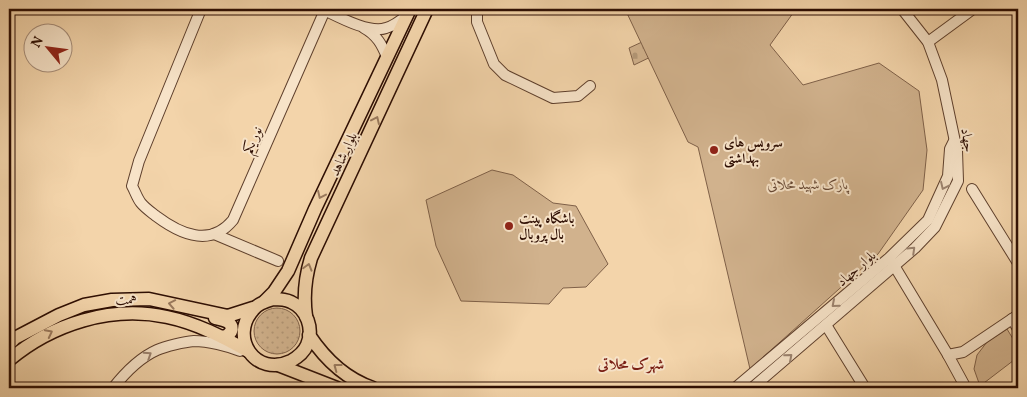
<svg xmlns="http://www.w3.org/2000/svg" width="1027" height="397" viewBox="0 0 1027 397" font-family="Vollkorn,Amiri,serif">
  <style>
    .grass { fill: url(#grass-dots); stroke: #7f6048 }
    .cemetery { fill: url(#cemetery-stones); stroke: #7f6048 }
    .green { fill: #d1b28d; stroke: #7f6048 }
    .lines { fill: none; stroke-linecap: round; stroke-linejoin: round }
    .minor-casing { stroke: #5e3f2c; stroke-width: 12 }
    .major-casing { stroke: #2d0d02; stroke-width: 15 }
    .minor { stroke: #f7e3c8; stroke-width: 10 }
    .major { stroke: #f3d4aa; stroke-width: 12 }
    .oneway { stroke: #9a7a5e }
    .oneway2 { stroke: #9c836f }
    .poi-dot { fill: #8f2418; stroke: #f7e3c8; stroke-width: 2 }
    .labels { text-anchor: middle; stroke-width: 4; stroke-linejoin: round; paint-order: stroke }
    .street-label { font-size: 14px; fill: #2d0d02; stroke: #f7e3c8 }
    .poi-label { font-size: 14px; font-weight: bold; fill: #2d0d02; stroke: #f7e3c8; text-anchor: start }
    .park-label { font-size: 14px; font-style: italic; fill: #664733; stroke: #f7e3c8 }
    .neighbourhood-label { font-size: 15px; font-weight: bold; fill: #7a1f14; stroke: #f7e3c8 }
  </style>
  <defs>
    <pattern id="grass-dots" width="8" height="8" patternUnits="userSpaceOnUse" patternTransform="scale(1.25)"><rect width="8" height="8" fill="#d1b28d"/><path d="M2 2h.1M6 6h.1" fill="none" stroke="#b49878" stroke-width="1.8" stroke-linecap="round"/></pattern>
    <pattern id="cemetery-stones" width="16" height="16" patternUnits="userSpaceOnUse" patternTransform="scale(1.25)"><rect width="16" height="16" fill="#d1b28d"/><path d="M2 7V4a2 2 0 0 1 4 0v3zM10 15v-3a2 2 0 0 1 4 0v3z" fill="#b49878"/></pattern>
  </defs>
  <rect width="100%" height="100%" fill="#f3d4aa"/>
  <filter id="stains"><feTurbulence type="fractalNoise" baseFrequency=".004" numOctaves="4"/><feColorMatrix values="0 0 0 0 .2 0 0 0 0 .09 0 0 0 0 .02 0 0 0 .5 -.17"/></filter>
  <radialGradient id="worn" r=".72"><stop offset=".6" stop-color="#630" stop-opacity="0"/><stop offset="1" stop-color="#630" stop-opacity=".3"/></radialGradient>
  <circle class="grass" cx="277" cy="331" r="23"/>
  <path class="cemetery" d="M655 36 663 51 634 65 629 48Z"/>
  <g class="green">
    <path d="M625 9H796L770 45 803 85 879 63 919 91 927 150 923 190 878 254 750 369 698 147 688 142Z"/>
    <path d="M492 170 513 175 553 203 576 206 608 264 586 287 563 288 549 304 461 301 436 246 426 200Z"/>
    <path d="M1007 329 1018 347V357L980 386 974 369 977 355 987 342Z"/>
  </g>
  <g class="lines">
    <g class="minor-casing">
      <g id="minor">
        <path d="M201 9 139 161 132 186C135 191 137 198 141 203 145 208 151 212 156 216 180 234 210 248 233 220L325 10"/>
        <path d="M322 9C337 16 369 34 386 28 393 26 400 21 406 16"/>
        <path d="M477 9V22L494 64 505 75 553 98 578 96 590 86"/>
        <path d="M364 28C377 35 382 45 387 57"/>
        <path d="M928 42 973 9"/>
        <path d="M972 189 1018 263"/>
        <path d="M214 234 278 261"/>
        <path d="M892 262 948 355 966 388"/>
        <path d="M1012 319 1018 329"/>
        <path d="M826 325 865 388"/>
        <path d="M948 355 963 352 1018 315"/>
        <path d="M113 388C124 374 139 358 157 350 166 346 184 342 194 341 208 341 228 346 240 351"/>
        <path d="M735 388 889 258 928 220 948 176 950 149 954 141"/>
        <path d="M752 388 915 248 935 227 958 181 957 151 942 80 928 42 902 9"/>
      </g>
    </g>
    <g class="major-casing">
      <g id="major">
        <path d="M273 299C279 299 285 299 291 302 307 309 314 329 307 345 304 352 298 357 291 361 255 378 229 337 253 310 257 304 266 301 273 299Z"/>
        <path d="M265 301 274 292 288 271 315 209 410 9"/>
        <path d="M306 316C303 295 305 278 311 258L427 9"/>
        <path d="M215 318C219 319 224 320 228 322 236 328 230 336 222 337"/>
        <path d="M309 335C325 359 346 379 373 388"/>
        <path d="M9 344 15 338 59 315 84 305 112 300 149 299 228 316 253 308"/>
        <path d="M9 360C52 324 111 305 167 317 196 323 223 337 248 351"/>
        <path d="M278 365 337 388"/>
      </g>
    </g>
    <use href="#minor" class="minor"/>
    <use href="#major" class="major"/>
  </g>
  <defs><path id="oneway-chevron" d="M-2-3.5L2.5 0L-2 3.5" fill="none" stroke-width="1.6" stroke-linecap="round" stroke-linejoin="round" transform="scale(1.25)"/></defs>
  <g class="oneway">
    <use href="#oneway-chevron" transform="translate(376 120) rotate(-65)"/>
    <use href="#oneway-chevron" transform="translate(321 195) rotate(115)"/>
    <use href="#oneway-chevron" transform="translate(308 267) rotate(-74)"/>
    <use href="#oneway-chevron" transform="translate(172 304) rotate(-169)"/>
    <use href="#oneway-chevron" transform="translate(49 333) rotate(-27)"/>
    <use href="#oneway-chevron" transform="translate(337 367) rotate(-143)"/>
  </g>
  <g class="oneway2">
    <use href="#oneway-chevron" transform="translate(944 186) rotate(115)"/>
    <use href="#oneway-chevron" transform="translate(912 250) rotate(-44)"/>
    <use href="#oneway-chevron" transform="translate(835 304) rotate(139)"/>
    <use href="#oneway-chevron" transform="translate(148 355) rotate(-33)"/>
    <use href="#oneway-chevron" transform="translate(789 357) rotate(-41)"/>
  </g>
  <g class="poi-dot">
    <circle cx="714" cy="150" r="5"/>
    <circle cx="509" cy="226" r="5"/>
  </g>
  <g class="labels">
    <g class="street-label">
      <text transform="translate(252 140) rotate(-66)" y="5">نور یکم</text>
      <text transform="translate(968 140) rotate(81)" y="5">جهاد</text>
      <text transform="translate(343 154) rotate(-65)" y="5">بلوار شاهد</text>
      <text transform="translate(856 268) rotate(-41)" y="5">بلوار جهاد</text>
      <text transform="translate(126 299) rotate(-3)" y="5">همت</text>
    </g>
    <g class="poi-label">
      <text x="724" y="147">سرویس های<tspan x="724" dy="16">بهداشتی</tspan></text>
      <text x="519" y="223">باشگاه پینت<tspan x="519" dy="16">بال پروبال</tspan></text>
    </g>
    <g class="park-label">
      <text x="808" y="189">پارک شهید محلاتی</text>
    </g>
    <g class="neighbourhood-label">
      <text x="631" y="369">شهرک محلاتی</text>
    </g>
  </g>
  <rect width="1027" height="397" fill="none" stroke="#f3d4aa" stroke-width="30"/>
  <rect x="10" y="10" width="1007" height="377" fill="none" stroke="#2d0d02" stroke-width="2.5"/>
  <rect x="15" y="15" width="997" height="367" fill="none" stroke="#2d0d02"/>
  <g transform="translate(48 48) rotate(299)"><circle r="24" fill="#f7e3c8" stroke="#a68d79"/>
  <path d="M0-4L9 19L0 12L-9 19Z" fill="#8f2418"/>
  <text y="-8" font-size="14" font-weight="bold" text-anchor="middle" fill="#2d0d02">N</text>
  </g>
  <rect width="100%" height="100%" filter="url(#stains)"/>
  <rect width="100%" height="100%" fill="url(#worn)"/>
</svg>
